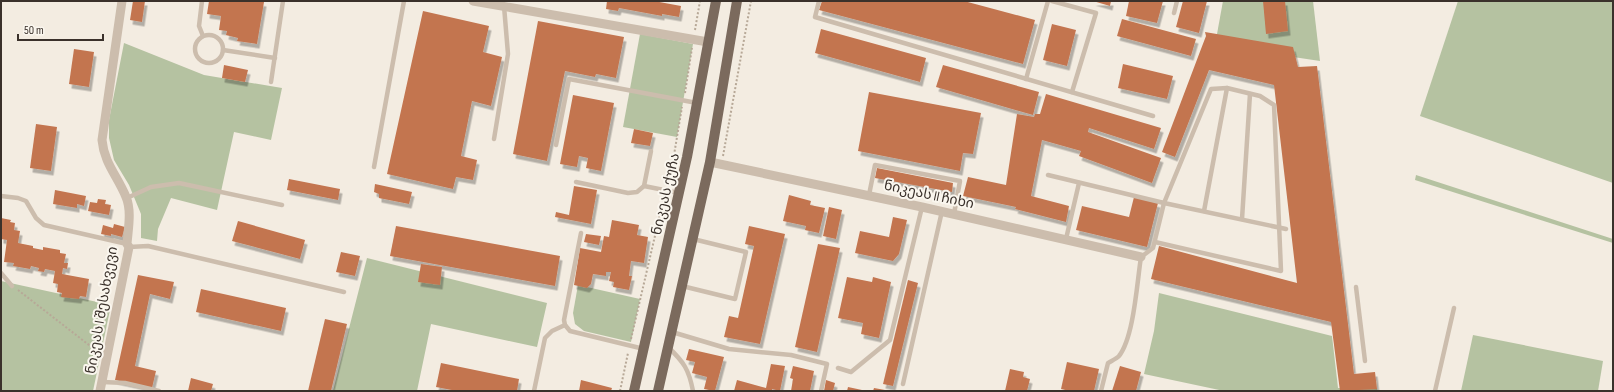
<svg xmlns="http://www.w3.org/2000/svg" width="1614" height="392" viewBox="0 0 1614 392" font-family="'Sofia Sans Condensed','Noto Sans Georgian',sans-serif">
  <style>
    .green { fill: #b5c2a1 }
    .building { fill: #c37550; filter: url(#shadow) }
    .lines { fill: none; stroke-linecap: round; stroke-linejoin: round }
    .path { stroke: #b7a897; stroke-width: 2; stroke-dasharray: 2 2; stroke-linecap: butt }
    .lane { stroke: #ccbdad; stroke-width: 4.5 }
    .street { stroke: #ccbdad; stroke-width: 9 }
    .primary { stroke: #7b6a5d; stroke-width: 10 }
    .labels { text-anchor: middle; stroke-width: 4; stroke-linejoin: round; paint-order: stroke }
    .street-label { font-size: 14px; fill: #3a312b; stroke: #faf6ee }
  </style>
  <defs>
    <filter id="shadow"><feDropShadow dx="2.5" dy="4.5" stdDeviation="0" flood-color="#0004"/></filter>
  </defs>
  <rect width="100%" height="100%" fill="#f3ece1"/>
  <g class="green">
    <path d="M1223 1H1313L1320 61 1215 45Z"/>
    <path d="M1458 1H1613V183L1420 116Z"/>
    <path d="M640 34 693 44 677 137 623 127Z"/>
    <path d="M124 43 204 75 282 88 271 140 234 132 217 210 171 198 158 229 157 241 141 238V214L129 185 114 160 109 138V120Z"/>
    <path d="M1416 175 1613 239V243L1415 180Z"/>
    <path d="M367 258 547 303 537 347 431 324 417 391H333Z"/>
    <path d="M1 281 111 305 93 391H1Z"/>
    <path d="M578 285 640 299 631 342 584 331 575 324 573 313Z"/>
    <path d="M1159 293 1332 336 1338 388H1377V391H1224L1144 374 1154 331Z"/>
    <path d="M1473 335 1603 361 1598 391H1461Z"/>
  </g>
  <g class="building">
    <path d="M133 1H145L142 22 130 20Z"/>
    <path d="M209 1H256L264 2 257 44 237 41 238 38 226 35 227 31 219 30 221 16 207 14Z"/>
    <path d="M607 1H654L681 6 679 17 662 14V16L619 8 618 11 606 9Z"/>
    <path d="M822 1H964L1035 20 1023 64 819 10Z"/>
    <path d="M1093 1H1111L1110 6Z"/>
    <path d="M1129 1H1163L1157 23 1126 16Z"/>
    <path d="M1183 1H1207L1199 33 1176 27Z"/>
    <path d="M1263 1H1285L1288 31 1266 34Z"/>
    <path d="M423 11 489 26 483 52 502 57 491 106 472 101 461 156 477 160 473 180 456 177 453 189 387 174Z"/>
    <path d="M1122 19 1196 39 1191 56 1117 36Z"/>
    <path d="M538 21 624 37 616 78 596 74 595 77 565 71 547 161 513 154Z"/>
    <path d="M1052 24 1076 30 1067 66 1043 60Z"/>
    <path d="M821 29 926 58 920 82 815 53Z"/>
    <path d="M1205 32 1293 47 1298 67 1317 66 1354 374 1375 372 1377 389 1340 391 1331 322 1151 279 1159 246 1297 283 1274 85 1209 70 1175 157 1162 152 1201 49 1206 36Z"/>
    <path d="M74 49 94 52 89 87 69 84Z"/>
    <path d="M1123 64 1173 76 1167 99 1118 88Z"/>
    <path d="M224 65 248 70 245 82 222 78Z"/>
    <path d="M943 65 1039 92 1033 115 936 87Z"/>
    <path d="M869 92 981 113 973 154 963 153 960 171 858 151Z"/>
    <path d="M1046 94 1161 128 1154 149 1089 128 1088 132 1161 158 1152 183 1079 156 1081 151 1042 140 1031 196 1069 206 1066 222 1015 209 1016 207 963 196 968 177 1006 185 1017 114 1034 117 1035 114H1040Z"/>
    <path d="M573 95 614 103 601 171 586 168 588 158 579 156 577 167 560 164Z"/>
    <path d="M36 124 57 127 51 171 30 168Z"/>
    <path d="M634 129 653 133 650 146 631 143Z"/>
    <path d="M877 168 953 183 952 192 875 178Z"/>
    <path d="M289 179 340 189 338 200 287 190Z"/>
    <path d="M375 184 412 192 409 204 379 198V194L374 192Z"/>
    <path d="M574 186 597 190 591 224 555 217 556 212 569 215Z"/>
    <path d="M55 190 86 196 84 206 77 204V208L53 204Z"/>
    <path d="M789 195 811 201 810 205 825 208 819 233 805 230 806 226 783 221Z"/>
    <path d="M1134 197 1158 203 1147 247 1076 230 1082 206 1129 217Z"/>
    <path d="M98 199 106 200 105 204 111 205 109 215 88 211 90 202 97 203Z"/>
    <path d="M829 207 842 210 836 239 823 236Z"/>
    <path d="M893 217 907 220 899 254 893 261 855 253 860 231 889 237Z"/>
    <path d="M1 218 11 220 10 222 15 223 14 230 20 231 18 243 33 246V248L43 250V247L60 250V253L66 254 64 263H68L67 269 63 268 62 274 89 279 86 297 80 296 79 299 61 297 62 293 57 292 58 284 53 283 55 271 45 269 44 272 38 271 39 268 31 266 30 269 13 266 14 263 4 262 7 240 1 239Z"/>
    <path d="M612 220 639 225 637 235 648 237 644 263 631 261 629 276H632L629 290 613 287 614 282 609 281 611 272H606V276L593 274 591 284 587 288 574 285 580 248 601 252 604 236 609 237Z"/>
    <path d="M238 221 305 240 300 259 232 241Z"/>
    <path d="M114 224 125 227 122 237 111 234V236L101 234 103 225 113 228Z"/>
    <path d="M396 226 560 256 555 286 390 256Z"/>
    <path d="M749 226 785 234 760 344 724 337 729 316 738 318 754 246 745 244Z"/>
    <path d="M586 234 601 236 599 245 584 242Z"/>
    <path d="M818 244 840 248 817 352 795 347Z"/>
    <path d="M341 252 360 256 355 276 336 272Z"/>
    <path d="M421 264 442 267 440 285 418 282Z"/>
    <path d="M138 275 174 282 170 299 150 294 135 366 156 371 152 388 115 380Z"/>
    <path d="M847 277 872 282 873 277 891 282 879 338 861 334 863 323 838 318Z"/>
    <path d="M908 280 918 283 893 386 883 384Z"/>
    <path d="M201 289 286 308 281 331 196 312Z"/>
    <path d="M325 319 347 324 331 391H308Z"/>
    <path d="M689 349 724 357 715 391 704 389 707 377 692 373 695 362 686 360Z"/>
    <path d="M1067 362 1099 369 1094 391H1070L1061 389Z"/>
    <path d="M441 363 519 379 517 391H457L436 387Z"/>
    <path d="M771 364 785 366 780 391 772 389V391H734L737 380 766 388Z"/>
    <path d="M793 366 814 371 810 391H791L793 379 790 378Z"/>
    <path d="M1120 366 1141 372 1136 391H1112Z"/>
    <path d="M1010 369 1024 372 1023 377 1030 379 1027 391H1005Z"/>
    <path d="M191 378 213 384 211 391H188Z"/>
    <path d="M581 380 612 388 611 391H579Z"/>
    <path d="M826 380 835 383 833 391H824Z"/>
    <path d="M848 387 862 390V391H847Z"/>
    <path d="M874 388 885 390V391H873Z"/>
  </g>
  <g class="lines">
    <g class="path">
      <path d="M695 30 700 1"/>
      <path d="M685 93 692 48"/>
      <path d="M723 156 751 1"/>
      <path d="M668 183 674 155 682 107"/>
      <path d="M18 290 98 352"/>
      <path d="M631 339 664 197"/>
      <path d="M620 391 628 353"/>
    </g>
    <g class="lane">
      <path d="M202 1 199 26 203 36"/>
      <path d="M819 1 815 17 1153 116"/>
      <path d="M1052 1 1096 13 1072 92"/>
      <path d="M1174 13 1177 1"/>
      <circle cx="209" cy="49" r="14"/>
      <path d="M223 50 275 58"/>
      <path d="M1026 79 1048 1"/>
      <path d="M271 82 283 1"/>
      <path d="M494 139 508 54 504 6"/>
      <path d="M556 145 569 79 697 103"/>
      <path d="M374 167 404 1"/>
      <path d="M1048 175 1164 203 1211 89 1227 88 1260 96 1274 105 1281 271 1155 242"/>
      <path d="M576 182 628 193 637 192 644 186 679 193"/>
      <path d="M644 186 651 151"/>
      <path d="M869 195 875 165 960 181 954 214"/>
      <path d="M1 196 18 198 26 201 36 218 44 225 127 244"/>
      <path d="M127 198 151 187 179 183 282 205"/>
      <path d="M1204 211 1227 88"/>
      <path d="M1242 219 1250 94"/>
      <path d="M581 233 564 320 565 325 570 331 644 349"/>
      <path d="M1066 239 1079 183"/>
      <path d="M129 247 148 246 344 292"/>
      <path d="M1 273 12 286"/>
      <path d="M682 286 735 299 746 252 693 239"/>
      <path d="M1356 287 1365 361"/>
      <path d="M672 332 729 349 791 355 827 364 821 391"/>
      <path d="M668 347C684 362 689 370 693 391"/>
      <path d="M838 368 851 372 890 340 922 207"/>
      <path d="M103 382 125 383 159 391"/>
      <path d="M903 384 942 211"/>
      <path d="M534 391 545 338 552 331 565 325"/>
      <path d="M1101 391 1108 363C1111 361 1116 359 1119 356 1134 337 1137 282 1141 257L1153 248 1164 203 1286 229"/>
      <path d="M1435 391 1454 308"/>
    </g>
    <g class="street">
      <path d="M473 1 708 42"/>
      <path d="M710 162 922 207 1141 257"/>
      <path d="M100 391 129 247 127 244C128 230 132 211 126 197 118 177 104 163 102 140L122 1"/>
    </g>
    <g class="primary">
      <path d="M634 391 687 157 716 1"/>
      <path d="M658 391 710 162 737 1"/>
    </g>
  </g>
  <g class="labels">
    <g class="street-label">
      <text transform="translate(665 194) rotate(-77)" y="5">ნიკეას ქუჩა</text>
      <text transform="translate(929 194) rotate(12)" y="5">ნიკეას II ჩიხი</text>
      <text transform="translate(101 310) rotate(-80)" y="5">ნიკეას I შესახვევი</text>
    </g>
  </g>
  <rect width="1614" height="392" fill="none" stroke="#3a312b" stroke-width="4"/>
  <path d="M18 34v6h85v-6" fill="none" stroke="#3a312b" stroke-width="2"/>
  <text x="24" y="34" font-size="12" fill="#3a312b" stroke="#faf6ee" stroke-width="3" paint-order="stroke">50 m</text>
</svg>
